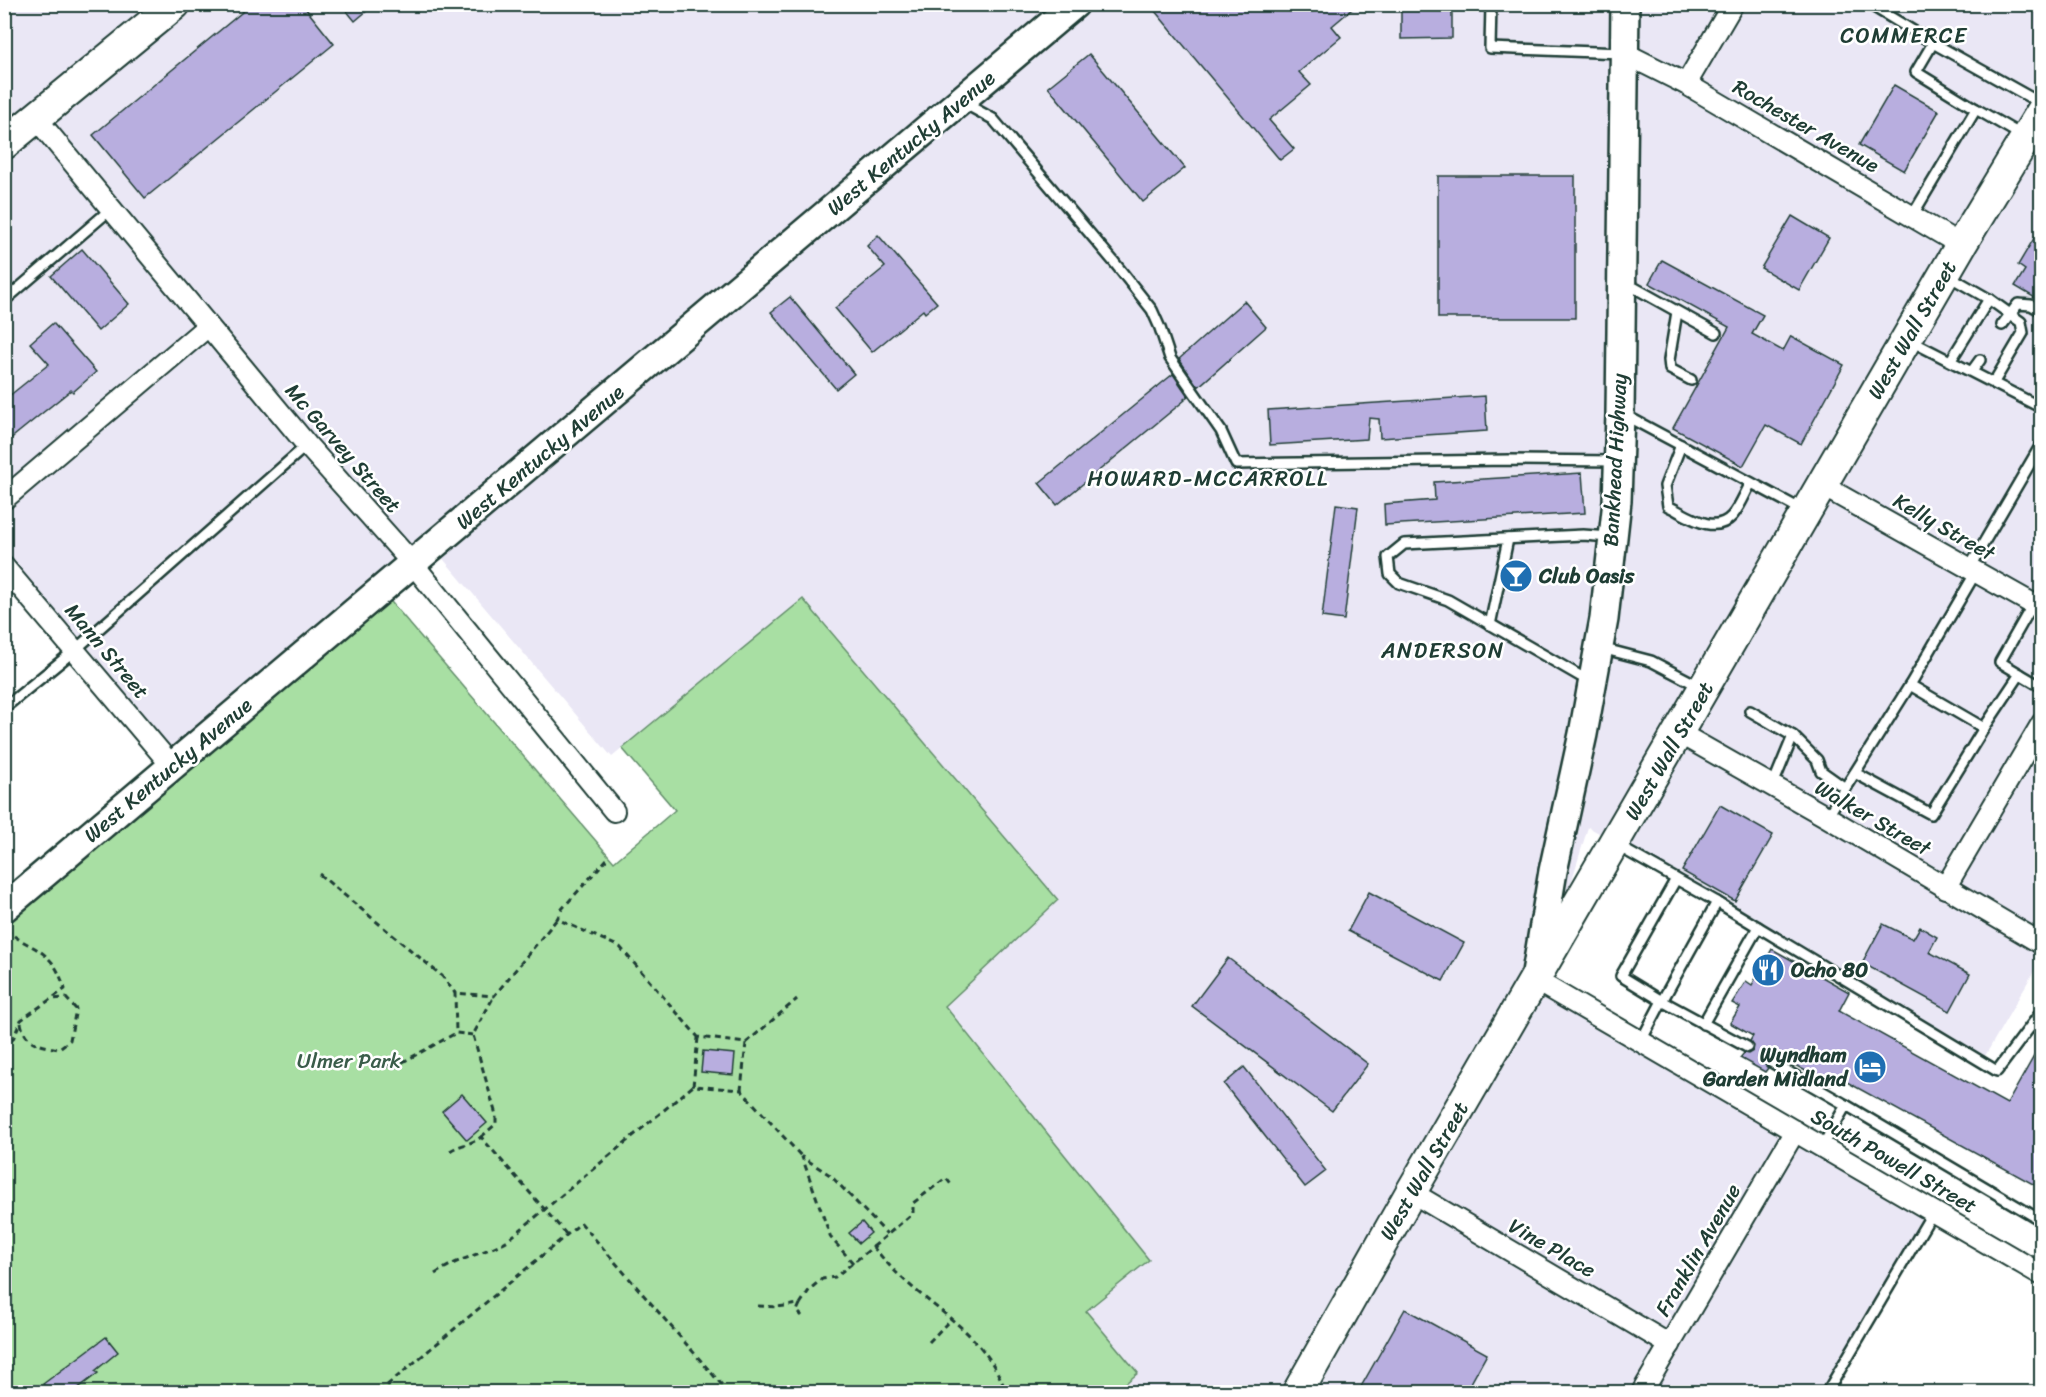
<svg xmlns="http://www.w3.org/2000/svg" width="2046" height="1397" viewBox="0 0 2046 1397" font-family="Sriracha,sans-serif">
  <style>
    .built { fill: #eae7f5 }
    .green { fill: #a8dfa3; stroke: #648e6c; stroke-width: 1.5 }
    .building { fill: #b8aedf; stroke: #1f3d34; stroke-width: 1.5 }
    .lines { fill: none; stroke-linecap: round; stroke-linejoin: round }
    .lane-casing { stroke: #1f3d34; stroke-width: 14 }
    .street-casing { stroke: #1f3d34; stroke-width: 24 }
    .secondary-casing { stroke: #1f3d34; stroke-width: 32 }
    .primary-casing { stroke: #1f3d34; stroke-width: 34 }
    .path { stroke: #1f3d34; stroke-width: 3; stroke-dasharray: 6 4.5; stroke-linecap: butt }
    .lane { stroke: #fff; stroke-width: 9 }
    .street { stroke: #fff; stroke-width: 20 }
    .secondary { stroke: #fff; stroke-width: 27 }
    .primary { stroke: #fff; stroke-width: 30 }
    .labels { text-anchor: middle; stroke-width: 5; stroke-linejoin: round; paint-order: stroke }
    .street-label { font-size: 21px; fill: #1f3d34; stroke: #fff }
    .poi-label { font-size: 21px; font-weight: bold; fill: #1f3d34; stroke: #fff; text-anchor: start }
    .park-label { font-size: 21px; fill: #3a5d4a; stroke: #fff }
    .neighbourhood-label { font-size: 22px; letter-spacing: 1.5px; fill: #1f3d34; stroke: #fff }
  </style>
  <rect width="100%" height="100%" fill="#fff"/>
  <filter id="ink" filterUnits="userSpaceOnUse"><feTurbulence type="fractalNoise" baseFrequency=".0167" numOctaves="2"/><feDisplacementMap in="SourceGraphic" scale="12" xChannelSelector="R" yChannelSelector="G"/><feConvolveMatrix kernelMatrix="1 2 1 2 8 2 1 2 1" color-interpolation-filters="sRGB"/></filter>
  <g filter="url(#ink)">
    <path class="built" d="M4 5H2041V959L1985 1056 1650 861 1588 827 1551 949 1532 981 1928 1213 1822 1392H1115L1138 1373 1086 1311 1149 1260 945 1005 1058 900 804 599 612 757 439 554 173 767 5 567Z"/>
    <path class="green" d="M386 596 614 862 675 810 622 748 803 599 1058 900 945 1006 1149 1260 1086 1311 1138 1373 1115 1392H5L4 917Z"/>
    <g class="building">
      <path d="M252 4H302L334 44 145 198 93 135Z"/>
      <path d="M341 4H375L355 21Z"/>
      <path d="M1149 4H1358L1332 26 1341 37 1299 72 1311 85 1269 120 1294 149 1280 160Z"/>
      <path d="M1401 4H1452V38L1401 39Z"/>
      <path d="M1089 54 1185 168 1143 202 1048 87Z"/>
      <path d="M1894 85 1939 111 1904 171 1859 145Z"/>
      <rect x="1438" y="176" width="137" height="142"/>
      <path d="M1792 216 1829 238 1799 290 1761 268Z"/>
      <path d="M2042 225V302L2015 286 2025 270 2018 265Z"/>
      <path d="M878 235 937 303 925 313 923 310 872 352 835 308 885 267 867 246Z"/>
      <path d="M82 249 129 304 98 331 51 276Z"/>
      <path d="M1662 260 1763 315 1752 334 1783 351 1791 336 1844 365 1801 444 1766 425 1743 466 1673 428 1729 327 1649 283Z"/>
      <path d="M790 297 854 374 836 389 771 312Z"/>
      <path d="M1244 301 1266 327 1198 387 1179 359Z"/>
      <path d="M53 323 96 372 73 392 71 390 4 444V400L49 364 30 343Z"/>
      <path d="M1173 374 1188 396 1184 399 1185 400 1057 505 1039 483Z"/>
      <path d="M1485 396 1487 431 1380 438 1379 419 1369 418 1367 439 1270 445 1268 410Z"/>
      <path d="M1582 473 1585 513 1385 525 1384 504 1435 500 1434 482Z"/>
      <path d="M1336 504 1358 507 1344 620 1322 617Z"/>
      <path d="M1720 805 1773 835 1735 901 1682 871Z"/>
      <path d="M1369 892 1464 943 1443 981 1348 931Z"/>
      <path d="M1883 924 1913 939 1920 927 1937 937 1929 952 1970 974 1950 1011 1862 963Z"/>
      <path d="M1772 949 1849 992 1839 1011 2007 1104 2042 1042V1189L1836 1076 1831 1085 1775 1054 1774 1056H1768L1765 1059V1065L1768 1068 1765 1072 1740 1058 1744 1053 1748 1054 1753 1051 1754 1046 1750 1041 1753 1036 1730 1023 1740 1007 1732 1003 1746 981 1752 985Z"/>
      <path d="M1228 958 1368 1064 1332 1111 1192 1006Z"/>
      <path d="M703 1051 735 1054 733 1075 701 1072Z"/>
      <path d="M1244 1067 1326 1171 1305 1187 1224 1084Z"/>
      <path d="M462 1094 487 1123 467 1140 442 1111Z"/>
      <path d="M862 1222 871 1233 859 1243 849 1233Z"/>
      <path d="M1405 1309 1487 1354 1466 1392H1358Z"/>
      <path d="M106 1337 118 1352 95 1371 98 1373 73 1392H50L43 1384Z"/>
    </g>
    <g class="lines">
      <g class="lane-casing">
        <g id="lane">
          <path d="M1491 4 1490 48 1622 53"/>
          <path d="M1869 4 1933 43"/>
          <path d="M962 102 993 119 1114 262 1152 310 1160 328 1170 358 1221 431 1236 464 1509 460 1616 461"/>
          <path d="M1976 109 1916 72 1933 43 2042 104"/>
          <path d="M1912 216 1976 109 2021 135"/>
          <path d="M1947 275 1989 299 2021 322 2023 333 1994 382"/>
          <path d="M1626 283 1716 333"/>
          <path d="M4 301 111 209"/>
          <path d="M1677 312 1669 360 1670 369 1691 380"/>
          <path d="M2002 325 2018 304 2031 305 2042 311"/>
          <path d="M1909 340 2042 408"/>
          <path d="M1951 360 1989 299"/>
          <path d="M1972 371 1980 360"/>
          <path d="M1623 418 1632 419 1802 510"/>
          <path d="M1681 445 1665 486 1668 506C1687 515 1714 536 1732 516 1740 507 1745 493 1751 483"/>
          <path d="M1969 568 2042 443"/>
          <path d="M1490 625 1508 539"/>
          <path d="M1601 648 1651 661 1699 686"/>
          <path d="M2020 674 2000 662 2033 604"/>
          <path d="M1591 676H1580L1448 600 1399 583 1390 574 1388 557 1404 544 1583 535 1610 537"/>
          <path d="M1910 685 1984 728 2020 674 2042 687"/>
          <path d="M4 708 75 650 307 445"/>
          <path d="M1750 711 1793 736 1772 787"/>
          <path d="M1793 736 1817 760 1821 771 1845 788"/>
          <path d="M1855 773 1931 814 1984 728"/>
          <path d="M1827 817 1910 685 1976 572"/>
          <path d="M1616 845 1717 902 1662 1001 1621 976 1676 879"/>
          <path d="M1758 927 1997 1071 2042 1011"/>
          <path d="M1703 1024 1758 927 1717 902"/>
          <path d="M1641 1041 1662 1001 1747 1047"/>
          <path d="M1771 1062 1846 1105 1822 1147"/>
          <path d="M1846 1105 2042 1221"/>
          <path d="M1827 1392 1933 1212"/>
        </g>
      </g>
      <g class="street-casing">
        <g id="street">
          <path d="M1624 53 1686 84 1961 245"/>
          <path d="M1686 84 1733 4"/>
          <path d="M36 118 307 445 413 564 614 811"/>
          <path d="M1823 486 2042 609"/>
          <path d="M4 499 208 326"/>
          <path d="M4 567 172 766"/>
          <path d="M1679 733 1827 817 2042 944"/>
          <path d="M1945 888 2042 723"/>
          <path d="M1535 980 2042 1275"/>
          <path d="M1411 1192 1670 1345"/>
          <path d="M1642 1392 1795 1131"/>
        </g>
      </g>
      <g class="secondary-casing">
        <g id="secondary">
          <path d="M4 908 1075 4"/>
          <path d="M1536 973 1553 871 1583 734 1604 619 1617 501 1620 414 1625 4"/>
        </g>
      </g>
      <g class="primary-casing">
        <g id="primary">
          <path d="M4 144 175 4"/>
          <path d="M1298 1392 1411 1192 1961 245 2042 111"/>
        </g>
      </g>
      <g class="path">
        <path d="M607 859 562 909 557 919 620 947 698 1037 746 1043 741 1090"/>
        <path d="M319 874 442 976 455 993"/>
        <path d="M21 1023C25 1044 40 1045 58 1049L70 1040 76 1009 66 998 52 999"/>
        <path d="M473 1035 456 1033 455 993 494 996 557 919"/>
        <path d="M698 1038 693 1086 741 1090 802 1157"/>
        <path d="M746 1043 797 999"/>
        <path d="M4 1048 13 1039 21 1020 65 989C61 978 57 967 49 959 37 946 18 942 6 929"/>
        <path d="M386 1063 390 1069 456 1033"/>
        <path d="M481 1137 496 1124V1115L473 1035 494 996"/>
        <path d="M450 1151C460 1144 471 1145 481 1137L567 1235"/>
        <path d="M873 1247 913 1213V1203L946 1178 953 1187"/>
        <path d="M853 1263 831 1238 802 1157 830 1175 887 1234"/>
        <path d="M435 1274C458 1258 484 1254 508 1240L693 1086"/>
        <path d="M800 1304 797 1311 802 1316"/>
        <path d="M758 1306 777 1307 800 1304 810 1289 822 1279 835 1277 873 1247C882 1257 891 1268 901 1277 943 1317 985 1334 1006 1392"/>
        <path d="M929 1342 951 1319"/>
        <path d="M379 1392 581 1223 728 1392"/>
      </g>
      <use href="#lane" class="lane"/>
      <use href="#street" class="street"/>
      <use href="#secondary" class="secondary"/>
      <use href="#primary" class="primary"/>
    </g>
  </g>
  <defs>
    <g id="bar-disc" transform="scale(1.725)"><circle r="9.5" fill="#1f6fb2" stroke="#fff"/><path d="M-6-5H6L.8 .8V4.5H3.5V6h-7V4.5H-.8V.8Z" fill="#fff"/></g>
    <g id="restaurant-disc" transform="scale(1.725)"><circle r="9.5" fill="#1f6fb2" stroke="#fff"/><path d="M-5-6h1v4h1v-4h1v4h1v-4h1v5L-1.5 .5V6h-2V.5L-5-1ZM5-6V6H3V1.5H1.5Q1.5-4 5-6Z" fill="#fff"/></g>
    <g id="hotel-disc" transform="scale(1.725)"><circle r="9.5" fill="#1f6fb2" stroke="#fff"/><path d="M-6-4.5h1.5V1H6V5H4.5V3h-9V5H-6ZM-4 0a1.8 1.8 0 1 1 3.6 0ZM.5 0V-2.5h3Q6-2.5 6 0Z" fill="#fff"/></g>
  </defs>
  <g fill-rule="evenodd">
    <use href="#bar-disc" x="1516" y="576"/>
    <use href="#restaurant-disc" x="1768" y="970"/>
    <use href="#hotel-disc" x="1870" y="1067"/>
  </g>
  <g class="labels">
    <g class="street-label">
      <text transform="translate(1806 126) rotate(30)" y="7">Rochester Avenue</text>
      <text transform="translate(911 143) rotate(-40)" y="7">West Kentucky Avenue</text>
      <text transform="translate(1912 330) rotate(-60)" y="7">West Wall Street</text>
      <text transform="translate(343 448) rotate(49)" y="7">Mc Garvey Street</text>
      <text transform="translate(540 457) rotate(-40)" y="7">West Kentucky Avenue</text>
      <text transform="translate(1615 460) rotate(-87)" y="7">Bankhead Highway</text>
      <text transform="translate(1944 527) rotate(30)" y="7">Kelly Street</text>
      <text transform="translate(107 651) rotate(50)" y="7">Mann Street</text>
      <text transform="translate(1669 751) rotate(-60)" y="7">West Wall Street</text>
      <text transform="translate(168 770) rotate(-40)" y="7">West Kentucky Avenue</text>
      <text transform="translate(1873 818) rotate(30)" y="7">Walker Street</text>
      <text transform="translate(1894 1161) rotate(30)" y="7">South Powell Street</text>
      <text transform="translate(1424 1171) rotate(-60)" y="7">West Wall Street</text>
      <text transform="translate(1552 1248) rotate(30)" y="7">Vine Place</text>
      <text transform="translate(1698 1250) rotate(-60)" y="7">Franklin Avenue</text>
    </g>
    <g class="poi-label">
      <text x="1539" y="583">Club Oasis</text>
      <text x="1791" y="977">Ocho 80</text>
      <text x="1847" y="1062" text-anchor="end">Wyndham<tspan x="1847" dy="24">Garden Midland</tspan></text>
    </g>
    <g class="park-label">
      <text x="349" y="1068">Ulmer Park</text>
    </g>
    <g class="neighbourhood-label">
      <text x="1904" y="43">COMMERCE</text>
      <text x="1208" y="486">HOWARD-MCCARROLL</text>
      <text x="1443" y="658">ANDERSON</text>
    </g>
  </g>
  <rect width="2046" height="1397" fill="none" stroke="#fff" stroke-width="24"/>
  <rect x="12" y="12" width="2022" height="1373" fill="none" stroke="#1f3d34" stroke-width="2" filter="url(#ink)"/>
</svg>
